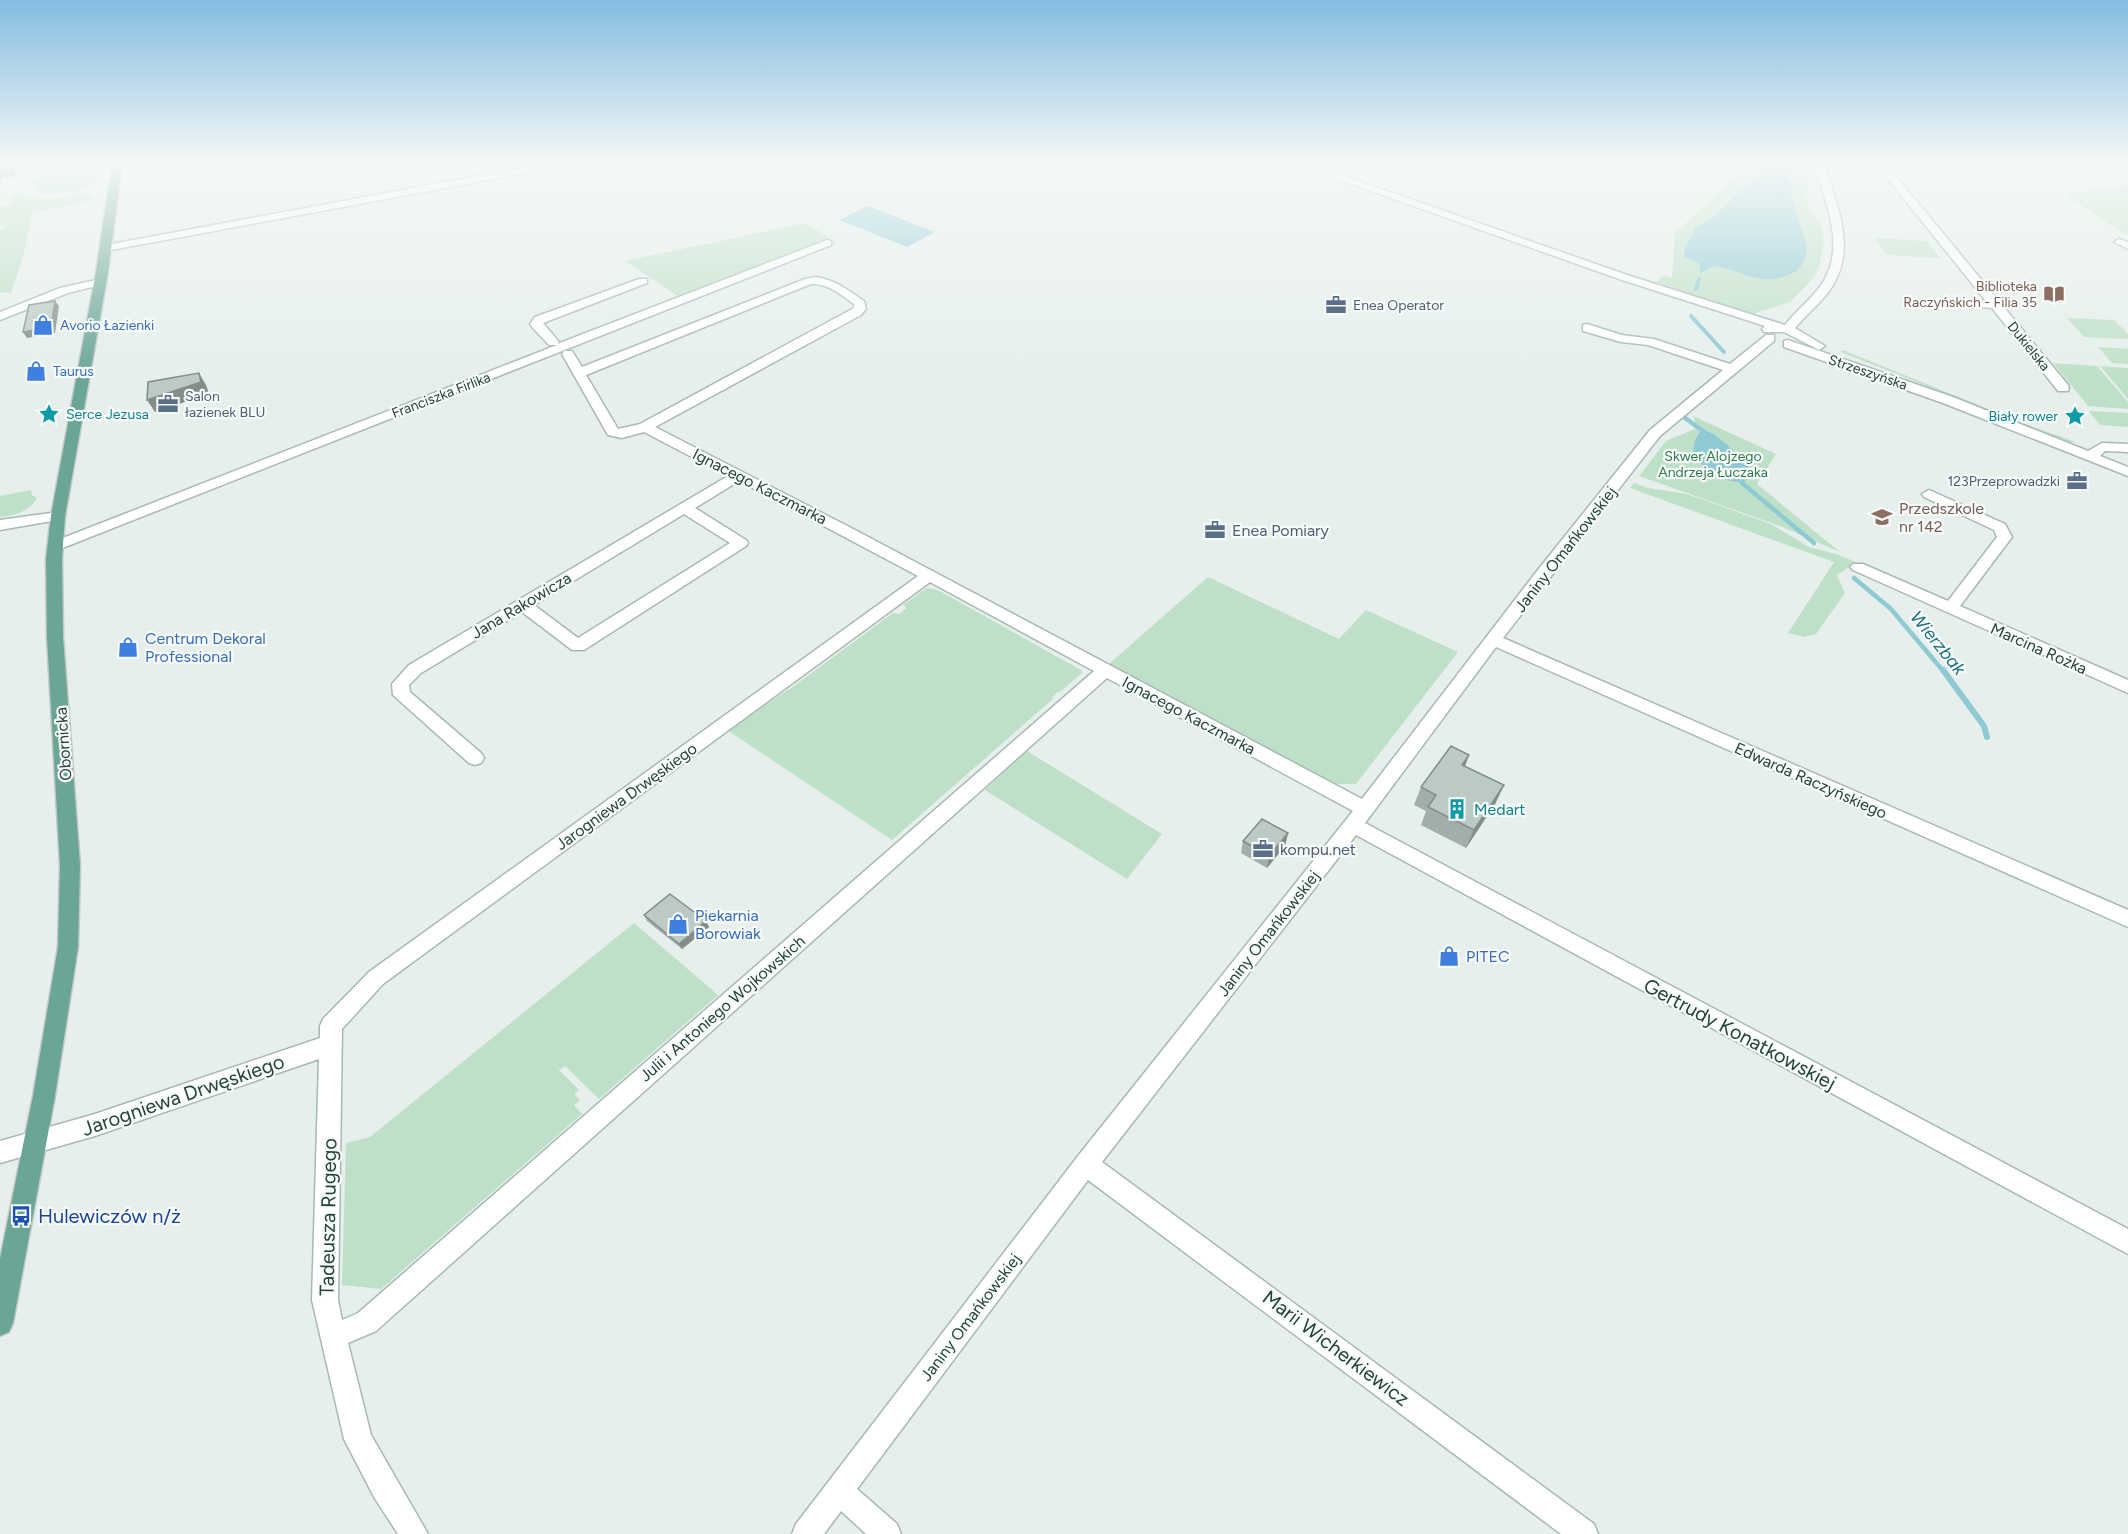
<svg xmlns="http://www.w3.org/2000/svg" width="2128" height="1534" viewBox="0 0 2128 1534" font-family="Figtree,sans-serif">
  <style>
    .green { fill: #bfe0c8 }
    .water { fill: #8ec9d4 }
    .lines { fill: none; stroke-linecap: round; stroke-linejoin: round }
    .stream-far2 { stroke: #8ec9d4; stroke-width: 4 }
    .stream-far1 { stroke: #8ec9d4; stroke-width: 4.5 }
    .stream { stroke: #8ec9d4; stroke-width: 6 }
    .minor-casing { stroke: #a8b8b2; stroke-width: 3 }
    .major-casing { stroke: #c2cac8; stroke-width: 3 }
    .minor { fill: #fff; fill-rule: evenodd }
    .major { fill: #6aa596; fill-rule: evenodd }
    .wall { fill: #a1aea9 }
    .shaded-wall { fill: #838d89 }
    .building { fill: #bbcac4; stroke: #838d89; stroke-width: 1.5 }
    .labels { text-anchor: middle; stroke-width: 4.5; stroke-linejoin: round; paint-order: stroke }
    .far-education-label { font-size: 14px; fill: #785e54; stroke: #f7fbf9; text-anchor: end }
    .far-service-label { font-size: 14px; fill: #4e5e75; stroke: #f7fbf9; text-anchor: start }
    .far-shop-label { font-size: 14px; fill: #366cbe; stroke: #f7fbf9; text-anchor: start }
    .far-street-label { font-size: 14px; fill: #24423a; stroke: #f7fbf9 }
    .far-culture-label { font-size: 14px; fill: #0d838f; stroke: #f7fbf9; text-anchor: start }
    .far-park-label { font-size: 14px; fill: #2d7a4b; stroke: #f7fbf9 }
    .street-label { font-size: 16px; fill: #24423a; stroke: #f7fbf9 }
    .education-label { font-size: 16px; fill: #785e54; stroke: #f7fbf9; text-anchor: start }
    .service-label { font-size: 16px; fill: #4e5e75; stroke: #f7fbf9; text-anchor: start }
    .shop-label { font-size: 16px; fill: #366cbe; stroke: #f7fbf9; text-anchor: start }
    .culture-label { font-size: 16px; fill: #0d838f; stroke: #f7fbf9; text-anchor: start }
    .water-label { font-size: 18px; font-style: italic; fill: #1c6f80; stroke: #f7fbf9 }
    .near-street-label { font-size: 20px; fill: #24423a; stroke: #f7fbf9 }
    .near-transit-label { font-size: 20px; fill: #164399; stroke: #f7fbf9; text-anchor: start }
  </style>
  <rect width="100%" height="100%" fill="#e6efeb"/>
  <g class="green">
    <path d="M51 164H102L95 183C77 192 48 198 30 189L38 186 31 182Z"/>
    <path d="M1748 164H1805L1810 183 1806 193 1810 211 1821 225 1824 241 1819 268 1812 280 1790 302 1750 315 1656 282 1664 276 1672 278 1675 233Z"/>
    <path d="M2128 185V234L2125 235 2065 194Z"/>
    <path d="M13 193 37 199 93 194 92 201 33 212 22 260 11 293H0V232L5 225 0 226V207L10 205Z"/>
    <path d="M806 223 838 244 688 303 625 261Z"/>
    <path d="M1874 238 1926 241 1940 258 1887 255Z"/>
    <path d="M2067 318 2114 320 2128 334V339L2084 337Z"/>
    <path d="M2098 347 2128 349V364L2112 363Z"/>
    <path d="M1843 350 2022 423 2076 442H2069L1841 352Z"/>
    <path d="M2053 363 2097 366 2128 402V409L2088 406Z"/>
    <path d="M2100 366 2128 368V399Z"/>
    <path d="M2089 411 2128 413V427L2100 425Z"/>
    <path d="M1693 416 1776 454 1757 484 1840 552 1780 526 1639 476 1666 441 1697 428Z"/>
    <path d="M1634 483 1648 488 1687 494 1771 524 1809 547 1836 554 1856 562 1837 575 1845 593 1816 634 1805 637 1788 633 1834 562 1630 488Z"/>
    <path d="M31 490 32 495 37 498C30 511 14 516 0 517V496Z"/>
    <path d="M1208 577 1339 639 1366 610 1458 652 1356 784H1336L1109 664Z"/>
    <path d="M927 588 938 590 1081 670 1082 673 1060 692H1058L1052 697 1054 698 892 840 727 730 794 686 893 613 899 614 907 608 903 605Z"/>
    <path d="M1027 751 1162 834 1127 879 985 790Z"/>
    <path d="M634 923 718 995 599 1099 565 1066 560 1070 548 1059 579 1090 574 1094 580 1100 574 1105 582 1114 381 1289 342 1285 346 1143 370 1137Z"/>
  </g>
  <g class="water">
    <path d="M1765 164H1784C1790 184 1794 203 1799 223 1800 229 1803 234 1805 240 1813 269 1786 281 1763 279 1745 277 1729 267 1713 266L1700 274V264L1684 257 1685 247 1696 228 1717 214 1745 186 1760 177Z"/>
    <path d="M868 206 935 232 907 247 839 220Z"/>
    <path d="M1701 430C1718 431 1736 455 1748 466L1749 471 1745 481C1730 486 1698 468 1694 452 1692 443 1697 437 1701 430Z"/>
  </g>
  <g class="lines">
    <g class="stream-far2">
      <path d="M1696 289 1699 279"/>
      <path d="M1691 316 1724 352"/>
    </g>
    <g class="stream-far1">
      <path d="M1685 418 1710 436"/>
      <path d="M1738 476 1742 483 1814 543"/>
      <path d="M1854 578 1891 609 1944 672"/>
    </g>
    <path class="stream" d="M1943 670 1984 726 1987 737"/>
    <g class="minor-casing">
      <g id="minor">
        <path d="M542 164H564L559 167 106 251 101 248 106 245Z"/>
        <path d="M1295 164H1310L1630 276 1785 325C1795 312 1809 301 1819 288 1848 250 1826 204 1814 164H1824C1838 208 1859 253 1827 294 1817 306 1805 316 1795 328L1825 346 1819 350 1784 332H1764L1762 329 1765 326 1622 280Z"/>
        <path d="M1876 164H1886L2068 385 2069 388 2068 391H2058L1992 308 1958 305V301H1986Z"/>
        <path d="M2119 239 2128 242V249L2114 242Z"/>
        <path d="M827 240 831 241V245L60 549H50L48 546 50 543 557 345H549L532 327 530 324 535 317 639 279H647V283L543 323 559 342 557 344Z"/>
        <path d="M816 277C835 280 848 290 864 301L866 309 861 315 655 427 857 531 1362 799 1537 571 1650 430 1723 370 1648 345 1621 342 1583 331V325L1587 324 1622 335 1654 339 1730 364 1766 335H1774V341L1660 436 1503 638 2128 910V927L1496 647 1365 823 2128 1229V1254L1356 835 1102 1162 1594 1524 1598 1534H1561L1088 1180 857 1489 897 1524 901 1534H866L841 1511 824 1534H792L796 1524 1078 1156 1353 811 1107 678 376 1331 348 1343 371 1435 428 1534H398L374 1497 344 1439 312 1300 319 1059 95 1136 0 1163V1141L95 1114 320 1038V1026L323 1019 369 972 918 576 739 481 695 508 746 540 748 543 746 546 584 650H572L522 612 421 673 409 685 410 692 481 753 484 758 481 763 475 765 469 763 393 695 392 684 409 665 728 476 644 432 622 438 608 435 562 354 564 351H572L582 367 805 279ZM811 284C828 283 841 295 854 304V308L640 424 618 429 586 375ZM684 514 730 543 578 638 534 605ZM930 582 1094 671 358 1313 342 1320 338 1300 342 1029 383 984Z"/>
        <path d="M100 279 106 282 104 284 68 293 0 320V312L60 288Z"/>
        <path d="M1788 340 1953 397 2088 451 2102 443 2128 444V452L2105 451 2100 456 2128 467V476L1943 403 1784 347V341Z"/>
        <path d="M1929 490 2005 524 2012 537 1960 606 2128 680V693L1853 570 1850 567 1853 564H1863L1948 601 1997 537 1994 530 1924 497 1922 494Z"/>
        <path d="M58 512 63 513 65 516 63 519 0 530V520Z"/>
      </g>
    </g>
    <g class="major-casing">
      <path id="major" d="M112 164H122L108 272 65 516 62 559 63 637 80 865 78 947 55 1096 13 1323 9 1332 0 1336V1259L33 1096 58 947 60 865 47 637 46 559 51 516 96 272Z"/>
    </g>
    <use href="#minor" class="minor"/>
    <use href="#major" class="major"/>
  </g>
  <g class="wall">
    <path d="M1371 164H1393L1385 168Z"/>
    <path d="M1469 755 1465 766 1504 785 1495 804 1466 848 1421 825 1426 811 1414 805 1421 787Z"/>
    <path d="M1288 833 1285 846 1267 868 1241 853 1243 841Z"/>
    <path d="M644 915 706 921 709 927 682 949 647 921Z"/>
  </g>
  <g class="shaded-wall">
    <path d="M12 164H17L14 177 2 178 0 183V173Z"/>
    <path d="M1385 164H1393L1385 168Z"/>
    <path d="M55 301 59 306 55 333 27 338 23 332Z"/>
    <path d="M199 373 206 385 209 394 155 412 147 400Z"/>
    <path d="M1469 755 1462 774V765Z"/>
    <path d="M1504 785 1495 804 1466 848 1474 830Z"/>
    <path d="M1288 833 1285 846 1267 868 1269 856Z"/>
    <path d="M706 921 709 927 682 949 679 944Z"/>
  </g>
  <g class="building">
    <path d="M0 164H12L10 171 0 173Z"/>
    <path d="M55 301 51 327 23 332 29 305Z"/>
    <path d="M199 373 201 382 147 400 148 382Z"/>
    <path d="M1451 746 1469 755 1462 765 1504 785 1474 830 1428 807 1436 795 1421 787Z"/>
    <path d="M1262 819 1288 833 1269 856 1243 841Z"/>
    <path d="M670 894 706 921 679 944 644 915Z"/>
  </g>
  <linearGradient id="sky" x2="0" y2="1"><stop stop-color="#84bce0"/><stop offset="0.43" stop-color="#f4f8f6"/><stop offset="1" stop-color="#f4f8f6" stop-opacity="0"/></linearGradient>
  <rect width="2128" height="379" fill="url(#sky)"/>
  <defs>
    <g id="library-bare" transform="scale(1.62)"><path d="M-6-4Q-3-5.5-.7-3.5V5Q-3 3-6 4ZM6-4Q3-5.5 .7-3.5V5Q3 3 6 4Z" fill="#8d6e63" stroke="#f7fbf9" stroke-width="2.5" paint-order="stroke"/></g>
    <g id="office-bare" transform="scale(1.62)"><path d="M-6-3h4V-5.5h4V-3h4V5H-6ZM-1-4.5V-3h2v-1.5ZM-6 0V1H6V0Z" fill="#5c6f8a" stroke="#f7fbf9" stroke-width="2.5" paint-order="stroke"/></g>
    <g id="shop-bare" transform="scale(1.62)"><path d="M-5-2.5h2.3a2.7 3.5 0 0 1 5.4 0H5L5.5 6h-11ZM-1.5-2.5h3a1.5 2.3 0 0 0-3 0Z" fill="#3f7fe0" stroke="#f7fbf9" stroke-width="2.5" paint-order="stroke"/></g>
    <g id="sight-bare" transform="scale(1.62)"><path d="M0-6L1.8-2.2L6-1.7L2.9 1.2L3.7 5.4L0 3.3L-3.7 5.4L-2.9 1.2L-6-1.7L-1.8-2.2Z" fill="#0f9aa8" stroke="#f7fbf9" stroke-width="2.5" paint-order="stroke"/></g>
    <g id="school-bare" transform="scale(1.62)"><path d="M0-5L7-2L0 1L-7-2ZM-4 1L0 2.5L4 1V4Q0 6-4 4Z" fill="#8d6e63" stroke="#f7fbf9" stroke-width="2.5" paint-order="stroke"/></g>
    <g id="building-bare" transform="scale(1.62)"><path d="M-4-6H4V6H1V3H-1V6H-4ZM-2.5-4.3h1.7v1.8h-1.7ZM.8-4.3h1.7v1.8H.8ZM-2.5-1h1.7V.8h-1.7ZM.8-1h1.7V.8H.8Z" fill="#0f9aa8" stroke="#f7fbf9" stroke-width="2.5" paint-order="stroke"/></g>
    <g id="bus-bare" transform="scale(1.62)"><path d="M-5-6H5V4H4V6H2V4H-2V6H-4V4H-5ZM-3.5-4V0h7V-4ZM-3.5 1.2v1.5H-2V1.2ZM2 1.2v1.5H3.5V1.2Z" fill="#1a4fb4" stroke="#f7fbf9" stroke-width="2.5" paint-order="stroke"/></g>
  </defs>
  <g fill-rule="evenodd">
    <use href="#library-bare" x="2054" y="294"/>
    <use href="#office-bare" x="1336" y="305"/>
    <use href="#shop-bare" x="43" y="325"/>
    <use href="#shop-bare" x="36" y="371"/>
    <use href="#office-bare" x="168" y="404"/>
    <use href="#sight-bare" x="49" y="414"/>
    <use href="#sight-bare" x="2075" y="416"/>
    <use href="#office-bare" x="2077" y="481"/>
    <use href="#school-bare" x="1882" y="517"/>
    <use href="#office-bare" x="1215" y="530"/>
    <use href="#shop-bare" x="128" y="647"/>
    <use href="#building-bare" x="1457" y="809"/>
    <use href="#office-bare" x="1263" y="849"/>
    <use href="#shop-bare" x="678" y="924"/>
    <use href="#shop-bare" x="1449" y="956"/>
    <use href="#bus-bare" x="21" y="1216"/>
  </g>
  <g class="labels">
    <g class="far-education-label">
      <text x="2037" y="291">Biblioteka<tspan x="2037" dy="16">Raczyńskich - Filia 35</tspan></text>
    </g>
    <g class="far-service-label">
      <text x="1353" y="310">Enea Operator</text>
      <text x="185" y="401">Salon<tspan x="185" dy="16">łazienek BLU</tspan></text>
      <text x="2060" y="486" text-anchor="end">123Przeprowadzki</text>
    </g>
    <g class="far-shop-label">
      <text x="60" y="330">Avorio Łazienki</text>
      <text x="53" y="376">Taurus</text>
    </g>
    <g class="far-street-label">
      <text transform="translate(2029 346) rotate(51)" y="5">Dukielska</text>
      <text transform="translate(1868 372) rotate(19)" y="5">Strzeszyńska</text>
      <text transform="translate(441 395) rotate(-21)" y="5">Franciszka Firlika</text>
    </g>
    <g class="far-culture-label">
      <text x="66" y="419">Serce Jezusa</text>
      <text x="2058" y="421" text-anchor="end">Biały rower</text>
    </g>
    <g class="far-park-label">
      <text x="1713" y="461">Skwer Alojzego<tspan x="1713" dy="16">Andrzeja Łuczaka</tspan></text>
    </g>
    <g class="street-label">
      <text transform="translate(760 486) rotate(27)" y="6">Ignacego Kaczmarka</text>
      <text transform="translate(1565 549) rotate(-52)" y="6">Janiny Omańkowskiej</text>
      <text transform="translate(521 605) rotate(-31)" y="6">Jana Rakowicza</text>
      <text transform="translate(2039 648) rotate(24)" y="6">Marcina Rożka</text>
      <text transform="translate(1189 715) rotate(28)" y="6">Ignacego Kaczmarka</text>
      <text transform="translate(63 744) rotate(-94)" y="6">Obornicka</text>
      <text transform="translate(1811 780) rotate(24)" y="6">Edwarda Raczyńskiego</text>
      <text transform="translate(626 796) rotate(-36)" y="6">Jarogniewa Drwęskiego</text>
      <text transform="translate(1268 933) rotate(-52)" y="6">Janiny Omańkowskiej</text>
      <text transform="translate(722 1008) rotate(-41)" y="6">Julii i Antoniego Wojkowskich</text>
      <text transform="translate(970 1317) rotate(-53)" y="6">Janiny Omańkowskiej</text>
    </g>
    <g class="education-label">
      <text x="1899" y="514">Przedszkole<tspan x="1899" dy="18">nr 142</tspan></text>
    </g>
    <g class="service-label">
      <text x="1232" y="536">Enea Pomiary</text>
      <text x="1280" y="855">kompu.net</text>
    </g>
    <g class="shop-label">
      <text x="145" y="644">Centrum Dekoral<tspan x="145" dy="18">Professional</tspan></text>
      <text x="695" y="921">Piekarnia<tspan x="695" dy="18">Borowiak</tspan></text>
      <text x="1466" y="962">PITEC</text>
    </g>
    <g class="culture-label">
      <text x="1474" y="815">Medart</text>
    </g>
    <g class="water-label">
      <text transform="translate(1938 643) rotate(51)" y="6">Wierzbak</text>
    </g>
    <g class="near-street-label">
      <text transform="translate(1740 1034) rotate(28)" y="7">Gertrudy Konatkowskiej</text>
      <text transform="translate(183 1095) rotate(-19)" y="7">Jarogniewa Drwęskiego</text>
      <text transform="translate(328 1217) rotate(-89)" y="7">Tadeusza Rugego</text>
      <text transform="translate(1336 1348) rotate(37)" y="7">Marii Wicherkiewicz</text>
    </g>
    <g class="near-transit-label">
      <text x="38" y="1223">Hulewiczów n/ż</text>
    </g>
  </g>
</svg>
